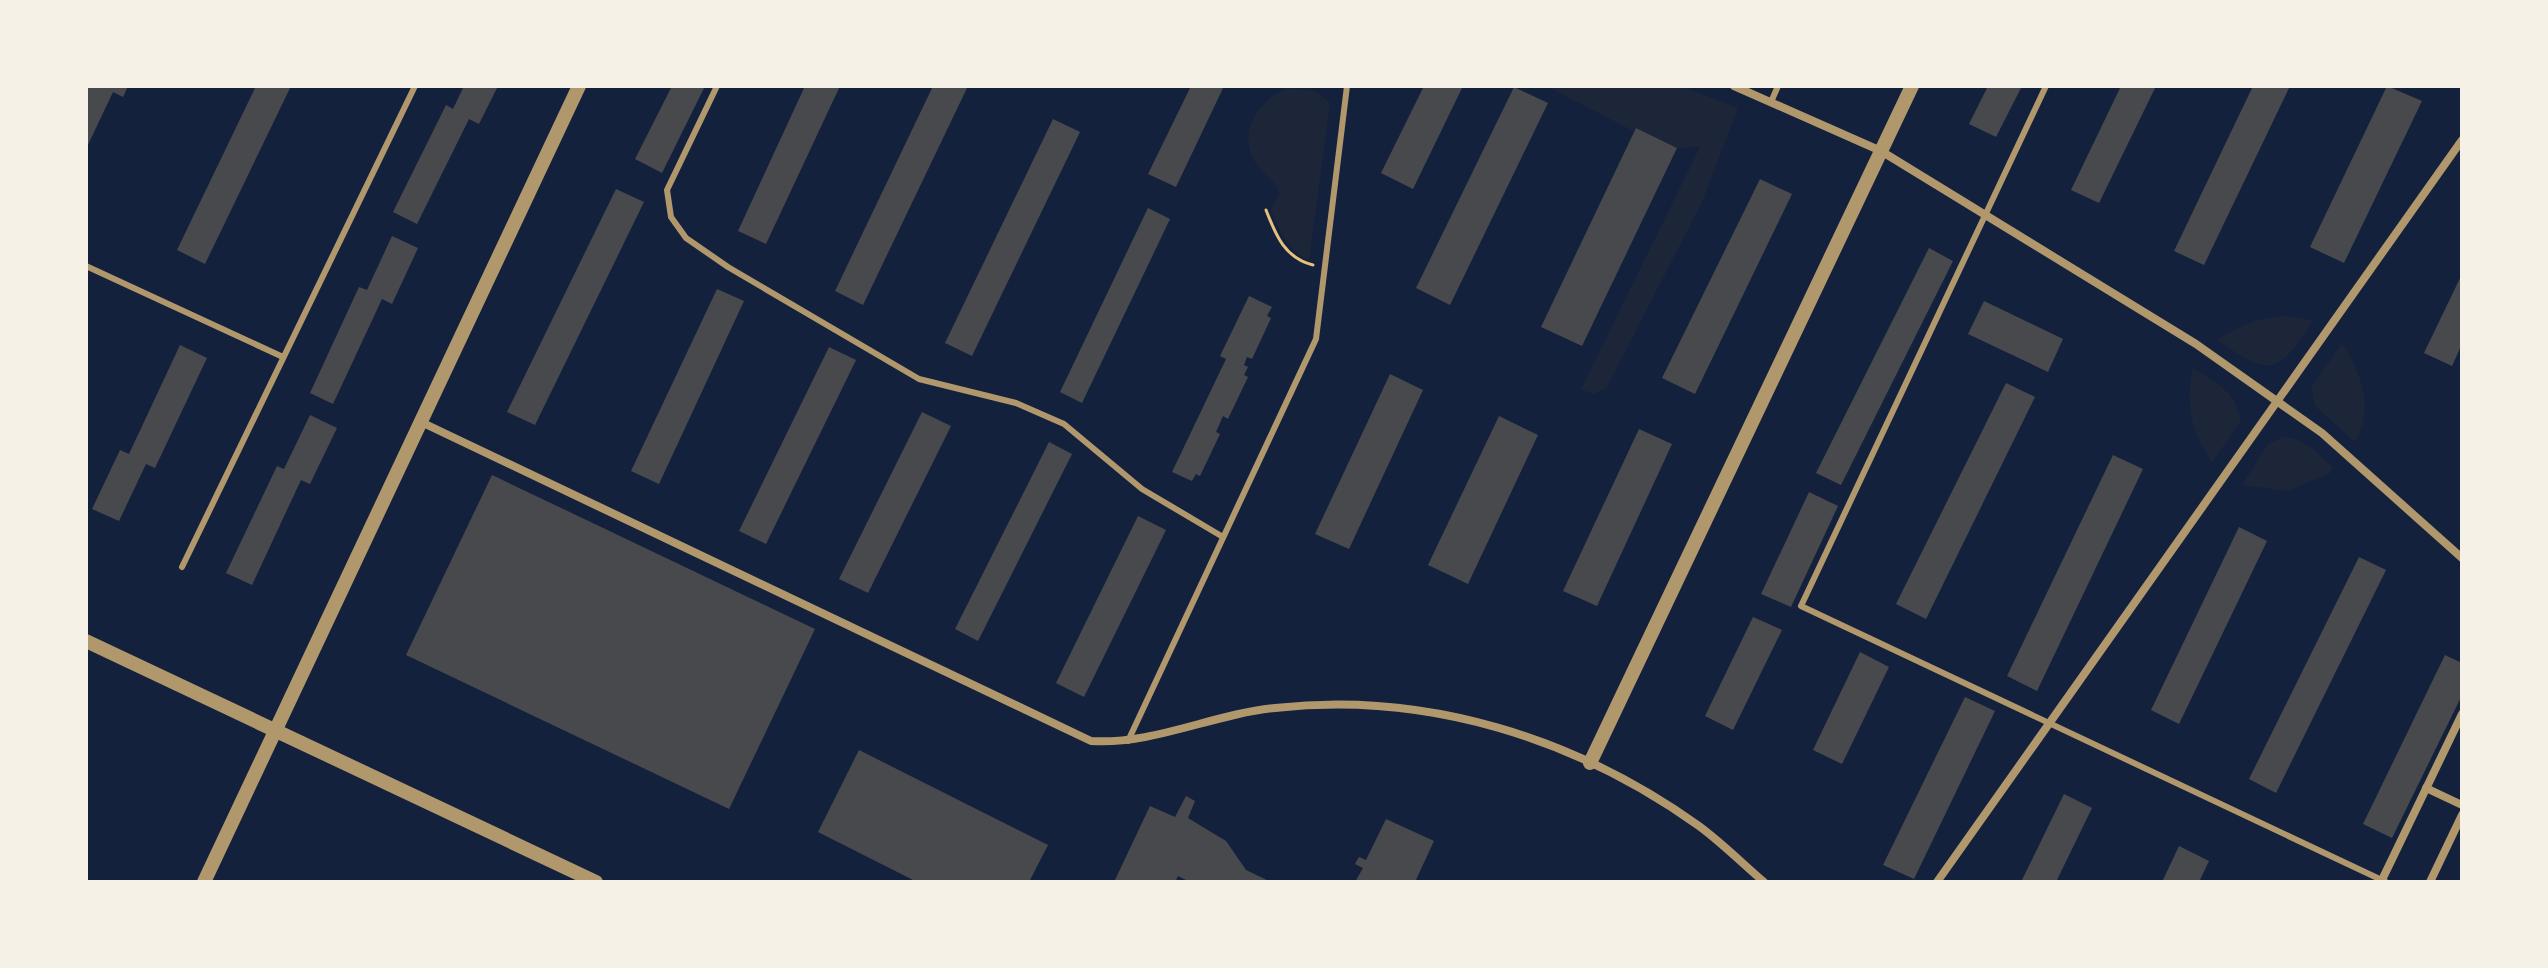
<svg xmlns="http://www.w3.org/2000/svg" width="2548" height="968" viewBox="0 0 2548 968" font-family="'Noto Serif',serif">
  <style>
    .green { fill: #1d2539 }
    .building { fill: #48494c }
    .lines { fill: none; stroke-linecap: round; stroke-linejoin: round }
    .path { stroke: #e5c07b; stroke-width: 3 }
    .service { stroke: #b1986c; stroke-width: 6 }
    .minor { stroke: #b1986c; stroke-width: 8 }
    .tertiary { stroke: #b1986c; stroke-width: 14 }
  </style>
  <rect width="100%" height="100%" fill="#14213d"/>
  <g class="green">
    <path d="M1546 86H1681L1738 108 1702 202 1606 389 1593 394 1581 389 1700 147 1677 148 1636 128 1633 131Z"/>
    <path d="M1288 88 1315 91 1330 103 1309 261C1287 248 1280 234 1271 210L1279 193C1274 178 1260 173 1253 158 1238 129 1262 98 1288 88Z"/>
    <path d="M2288 316 2313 321C2278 375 2270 377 2217 340 2241 325 2259 317 2288 316Z"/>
    <path d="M2342 343C2361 373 2375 408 2355 442L2315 406 2311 388Z"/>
    <path d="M2193 368C2217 383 2236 392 2241 421L2212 462C2191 432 2185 404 2193 368Z"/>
    <path d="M2283 437C2305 438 2318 453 2333 468L2329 474 2287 491 2242 485 2268 444Z"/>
  </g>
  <g class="building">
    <path d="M86 86H128L123 97 113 92 86 149Z"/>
    <path d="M256 86H291L205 264 177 250Z"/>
    <path d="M464 86H498L479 124 469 119 417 224 393 212 446 105 453 109Z"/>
    <path d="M672 86H705L662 173 635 159Z"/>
    <path d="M805 86H840L766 244 738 231Z"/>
    <path d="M933 86H968L863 305 835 291Z"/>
    <path d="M1191 86H1224L1176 187 1148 174Z"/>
    <path d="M1424 86H1463L1413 189 1381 173Z"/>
    <path d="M1988 86H2022L1996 137 1969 124Z"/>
    <path d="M2121 86H2156L2099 203 2071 190Z"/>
    <path d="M2253 86H2290L2204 265 2174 251Z"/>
    <path d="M2387 86 2422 101 2344 263 2310 247Z"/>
    <path d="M1514 87 1548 103 1450 305 1416 288Z"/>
    <path d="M1053 119 1080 132 972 356 945 343Z"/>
    <path d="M1636 128 1677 148 1582 346 1541 327Z"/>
    <path d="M1760 179 1792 194 1695 394 1662 378Z"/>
    <path d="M616 189 644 202 535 425 507 412Z"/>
    <path d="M1148 208 1170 219 1082 403 1060 392Z"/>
    <path d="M392 236 418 248 392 304 382 299 333 404 310 393 359 287 367 290Z"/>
    <path d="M1929 248 1953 261 1841 485 1816 473Z"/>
    <path d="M2462 274V344L2452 366 2424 353Z"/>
    <path d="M717 289 744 301 659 484 631 471Z"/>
    <path d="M1249 296 1272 307 1267 316 1271 318 1252 359 1247 357 1244 365 1248 367 1244 375 1248 377 1228 419 1223 416 1216 432 1220 434 1200 476 1196 474 1192 481 1172 472 1226 359 1220 356Z"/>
    <path d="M1984 301 2063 339 2048 372 1968 334Z"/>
    <path d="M180 345 207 358 155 468 146 464 119 521 92 509 120 450 129 454Z"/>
    <path d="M829 347 856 360 766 544 739 531Z"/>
    <path d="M1390 374 1423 390 1349 549 1315 534Z"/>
    <path d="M2006 383 2035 397 1926 619 1896 604Z"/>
    <path d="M922 412 951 426 868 593 839 579Z"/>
    <path d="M310 415 337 428 310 484 301 480 252 585 226 573 277 466 284 469Z"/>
    <path d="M1499 416 1538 435 1468 584 1428 565Z"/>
    <path d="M1639 429 1672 444 1597 606 1563 591Z"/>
    <path d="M1049 442 1072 454 978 641 955 629Z"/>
    <path d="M2113 455 2143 469 2037 691 2007 676Z"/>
    <path d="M492 475 815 629 729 809 406 655Z"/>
    <path d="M1809 492 1838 506 1791 607 1761 594Z"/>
    <path d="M1138 516 1166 530 1084 697 1056 683Z"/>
    <path d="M2239 527 2267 541 2179 724 2151 710Z"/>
    <path d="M2359 557 2386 570 2276 793 2249 779Z"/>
    <path d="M1753 617 1782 630 1733 730 1705 716Z"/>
    <path d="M1860 652 1889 667 1842 764 1813 750Z"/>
    <path d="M2445 655 2462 663V695L2392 838 2363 824Z"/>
    <path d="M1965 697 1995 711 1914 879 1883 865Z"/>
    <path d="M859 750 1048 845 1029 882H917L818 832Z"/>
    <path d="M2064 794 2092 808 2056 882H2021Z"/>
    <path d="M1186 796 1195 801 1188 818 1226 841 1246 870 1271 882H1190L1178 876 1175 882H1114L1150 806 1175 817Z"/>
    <path d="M1386 819 1434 841 1415 882H1355L1363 868 1355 864 1359 857 1366 860Z"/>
    <path d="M2179 846 2209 861 2199 882H2162Z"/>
  </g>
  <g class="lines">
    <path class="path" d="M1266 210C1276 236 1285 258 1313 265"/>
    <g class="service">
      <path d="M717 86 667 190 671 217 686 238 728 267 919 379 1016 403 1064 424 1142 489 1223 537"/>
      <path d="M2046 86 1801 606 2386 882"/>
      <path d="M1771 102 1778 86"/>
      <path d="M86 266 283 357"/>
      <path d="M182 567 415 86"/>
      <path d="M1128 741 1316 339 1347 86"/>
    </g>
    <g class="minor">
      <path d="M1734 86 1881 151 2196 344 2322 433 2462 558"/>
      <path d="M421 422 1091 741C1153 745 1213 714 1275 708 1427 691 1576 738 1699 826 1722 843 1743 864 1764 882"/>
      <path d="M2426 788 2462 805"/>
      <path d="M1937 882 2462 140"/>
      <path d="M2381 882 2462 714"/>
      <path d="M2430 882 2462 815"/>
    </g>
    <g class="tertiary">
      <path d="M86 641 596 882"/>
      <path d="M1590 763 1912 86"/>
      <path d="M204 882 579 86"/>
    </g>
  </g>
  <rect width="2548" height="968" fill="none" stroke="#f6f1e7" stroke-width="176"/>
</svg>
